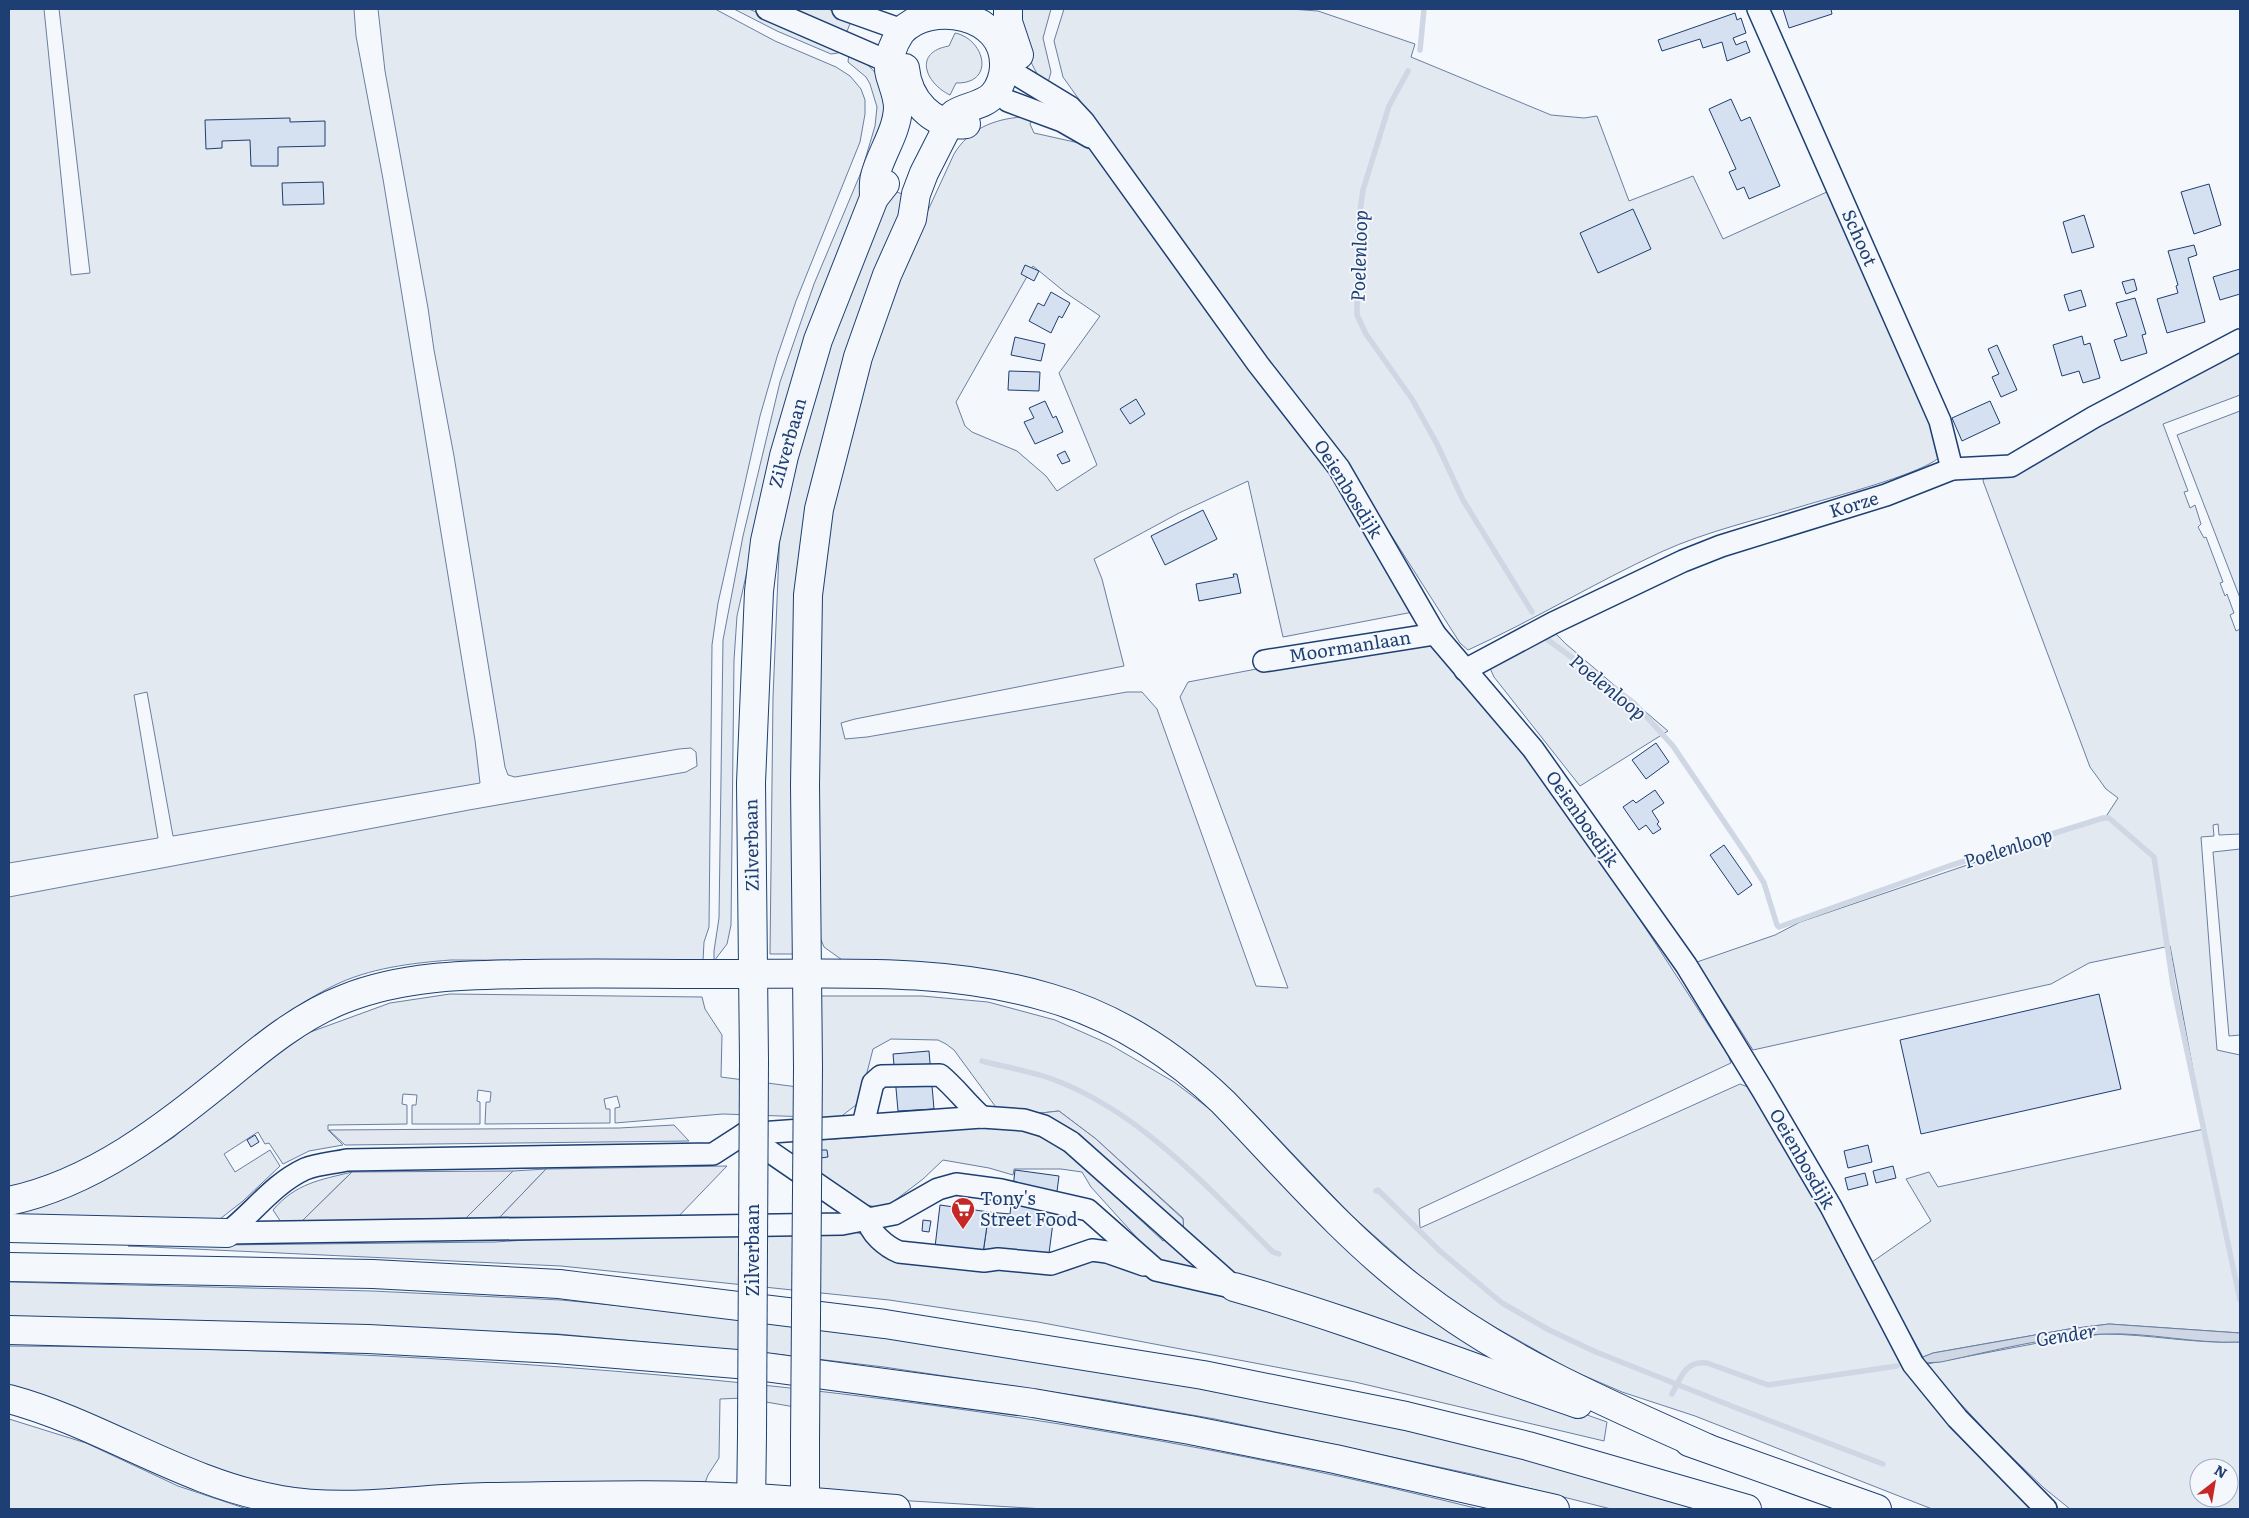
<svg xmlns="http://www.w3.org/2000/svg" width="2249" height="1518" viewBox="0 0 2249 1518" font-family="Literata,serif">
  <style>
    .green { fill: #e3e9f0; stroke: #687fa3; fill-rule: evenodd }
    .parking { fill: #e3e8f0; stroke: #687fa3 }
    .water { fill: #cfd7e4; stroke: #687fa3 }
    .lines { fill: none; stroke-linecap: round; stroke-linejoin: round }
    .stream { stroke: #cfd7e4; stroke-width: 5.5 }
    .building { fill: #d5e0f0; stroke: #1d3f73 }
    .minor-casing { stroke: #1d3f73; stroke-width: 24 }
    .major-casing { stroke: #1d3f73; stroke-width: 30 }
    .highway-casing { stroke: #1d3f73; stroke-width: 30 }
    .minor { stroke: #f4f7fb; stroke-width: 21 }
    .major { stroke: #f4f7fb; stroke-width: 28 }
    .highway { stroke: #f4f7fb; stroke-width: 28 }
    .major-bridge-casing { stroke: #1d3f73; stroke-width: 30; stroke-linecap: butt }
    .major-bridge { stroke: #f4f7fb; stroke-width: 28 }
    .labels { text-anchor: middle; stroke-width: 4; stroke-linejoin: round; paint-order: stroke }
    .street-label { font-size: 18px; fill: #1d3f73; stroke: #f4f7fb }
    .poi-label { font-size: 18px; fill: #1d3f73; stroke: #f4f7fb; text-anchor: start }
    .water-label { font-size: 19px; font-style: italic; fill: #1d3f73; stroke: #f4f7fb }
  </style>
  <rect width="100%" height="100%" fill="#f4f7fb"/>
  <g class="green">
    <path d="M9 9H44L71 275 90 273 59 9H354L356 36 383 179 475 740 480 783 173 836 147 692 134 695 158 838 9 863Z"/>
    <path d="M378 9H715L775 41 836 67 850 76 861 89 865 100V114L860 142 796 301 777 357 760 416 718 603 712 645 709 927 704 942 703 961 451 960C412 963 369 968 333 986 278 1013 232 1058 185 1097 172 1107 160 1119 147 1129 113 1153 50 1181 9 1189V897L469 810 686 772 697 766 696 752 691 748 679 749 515 777 508 775 505 767 454 456 434 350 428 308 385 71Z"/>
    <path d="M734 9H749L840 49 838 53 831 54 777 31Z"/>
    <path d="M781 9H828L852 19 845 36Z"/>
    <path d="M1018 9H1051L1043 38 1051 72 1047 86C1026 65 1024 37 1018 9Z"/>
    <path d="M1064 9H1290L1318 11 1415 44 1411 57 1551 115 1584 118 1597 116 1629 201 1693 176 1723 239 1829 191 1939 446 1940 456C1929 472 1829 498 1806 505 1757 520 1707 531 1661 552 1596 582 1534 620 1468 650L1460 643 1351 472 1255 346 1063 77 1054 41Z"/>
    <path d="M955 33C985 39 996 84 956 83L950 95C925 83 913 52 949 46Z"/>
    <path d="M849 53C884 72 881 82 888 118L776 441 737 616 734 660 731 925 727 944 714 961V951L719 918 723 640 743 536 780 382 814 284 862 170 875 126 877 107 870 84 866 77 848 62Z"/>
    <path d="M1022 117 1033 118 1030 124 1034 133 1088 145 1307 433 1413 612 1283 637 1248 481 1179 513 1094 559 1102 579 1124 666 855 719 841 723 845 739 867 737 1127 692H1142L1157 709 1256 986 1288 988 1180 697 1188 682 1425 637C1458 682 1498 721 1532 765 1603 858 1664 958 1728 1055L1731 1063 1419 1209 1420 1228 1740 1084 1748 1087 1801 1168 1885 1329 2035 1509H1932L1695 1416 1622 1392 1571 1370 1470 1313 1421 1277 1352 1216 1251 1110 1192 1061 1149 1031 845 962 824 947 814 923 820 608 832 508 856 400 900 271 954 154C969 129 994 119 1022 117ZM1033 266 1066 293 1100 316 1059 373 1097 465 1057 491 1046 476 1017 451 972 432 965 426 956 402Z"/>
    <path d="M890 189 909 197 855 331 793 784V954H770L773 697 780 529 812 388Z"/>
    <path d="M2240 349V395L2163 424 2188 491 2184 492 2190 508 2195 505 2201 524 2198 527 2204 538 2206 537 2223 582 2220 583 2225 596 2227 594 2234 613 2230 615 2236 631 2240 629V834L2219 835 2218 824 2213 825 2214 836 2201 837 2217 1050 2240 1055V1333L2109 1324 2069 1329 1933 1353 1923 1357 1892 1302 1872 1262 1931 1221 1906 1179 1929 1172 1938 1187 2204 1129 2170 946 2089 963 2051 984 1753 1050 1697 962 1775 935 1800 922 2105 818 2118 798 2106 789 2090 767 1983 481 1986 474Z"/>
    <path d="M2240 411V598L2177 435Z"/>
    <path d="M1552 630 1566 644 1668 731 1580 786 1494 677 1490 668Z"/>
    <path d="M2240 849V1035L2229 1036 2213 852Z"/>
    <path d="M450 994 702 997 705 1009 722 1035 721 1077 813 1089 816 998 821 996H922L988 1002 1055 1020 1109 1044 1174 1082 1244 1135 1537 1374 1231 1274 1184 1234 1183 1218 1096 1139 1059 1111 1032 1114 998 1110 954 1050 946 1044 938 1040 891 1039 873 1049 861 1096 856 1105 839 1118 723 1114 615 1123V1108L620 1107 617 1096 604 1099 606 1109H610V1123L485 1124 486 1102H490L491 1092 478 1090 477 1101 480 1102V1124H412V1105H416L417 1095 403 1094 402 1104 407 1105V1124L328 1125V1130L343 1145 309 1151 283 1164 269 1143 265 1144 258 1132 224 1154 235 1172 270 1150 280 1166 243 1201 216 1222H9V1210L95 1182 132 1164 174 1137 270 1056 294 1038 390 1003Z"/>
    <path d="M989 1124 1027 1131 1047 1140 1073 1157 1163 1241 1166 1239 1203 1272 1158 1261 1091 1187 1082 1172 1061 1169H1014L1013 1175 989 1168 943 1160 923 1179 889 1205 877 1207 866 1205 792 1157 804 1141 865 1137Z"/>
    <path d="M546 1169 500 1217 466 1218 513 1171Z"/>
    <path d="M352 1172 302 1221 281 1222 273 1210C296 1183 320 1180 352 1172Z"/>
    <path d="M851 1231 865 1235 884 1252 1095 1258 1294 1312 1607 1422 1604 1441 1355 1382 1038 1322 889 1300 561 1266 128 1246 495 1242 557 1238 766 1236 832 1234Z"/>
    <path d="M9 1282 372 1291 561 1300 694 1313 1035 1356 1458 1440 1706 1509H1611L1476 1475 1215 1419 1106 1400 884 1367 775 1354 558 1334 121 1318H9Z"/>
    <path d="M2103 1334C2149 1334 2194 1344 2240 1342V1509H2070L2044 1488 1995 1441 1938 1379 1927 1364 2059 1339ZM2199 1468H2229V1498H2199Z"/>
    <path d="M9 1346C502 1349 1000 1389 1479 1509H1045L811 1495 812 1410 743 1398 720 1399 719 1458 708 1475 703 1488 361 1498 247 1485 9 1392Z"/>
    <path d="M9 1419 86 1443 178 1486 247 1509H9Z"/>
  </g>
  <g class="parking">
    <path d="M1059 1111 1096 1139 1183 1219 1184 1234 1032 1114Z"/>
    <path d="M674 1125 689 1141 345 1145 329 1130 619 1128Z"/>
    <path d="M727 1166 676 1219 500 1217 546 1169Z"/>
    <path d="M513 1171 466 1218 302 1221 352 1172Z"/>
  </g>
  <path class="water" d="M2109 1324 2240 1333V1342C2194 1344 2149 1332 2103 1334 2049 1336 1993 1351 1941 1362L1924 1363 1923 1357 1933 1353 2069 1329Z"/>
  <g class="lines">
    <g class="stream">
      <path d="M1420 50 1424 9"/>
      <path d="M1408 71 1389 106 1363 190 1358 226 1357 315 1366 334 1412 399 1437 444 1463 500 1532 612"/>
      <path d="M1548 640 1634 703 1673 746 1748 857 1764 883 1777 925 1779 927 1949 866 2103 818H2109L2154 857 2173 985 2240 1300"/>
      <path d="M982 1061C1005 1067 1030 1071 1052 1079 1140 1111 1208 1188 1273 1252L1279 1254"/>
      <path d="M1376 1191 1378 1190 1441 1252 1502 1303 1549 1330 1596 1352 1739 1409 1883 1464"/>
      <path d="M1672 1394C1681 1377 1685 1361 1707 1363L1768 1385 1897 1366"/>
    </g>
  </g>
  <g class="building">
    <path d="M1783 9H1831L1832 14 1789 28Z"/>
    <path d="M1735 13 1737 20 1741 18 1746 33 1733 38 1736 45 1746 41 1750 52 1727 61 1722 42 1703 48 1700 39 1662 51 1658 40Z"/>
    <path d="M1731 99 1741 121 1750 117 1780 186 1749 199 1744 187 1737 190 1729 172 1736 169 1709 109Z"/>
    <path d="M290 118V122L325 121V146L278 147V166H251L250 140 222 141V148L206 149 205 120Z"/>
    <path d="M323 182 324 204 283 205 282 183Z"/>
    <path d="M2209 184 2221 225 2194 234 2181 192Z"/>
    <path d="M1633 209 1651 249 1598 273 1580 233Z"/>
    <path d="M2084 215 2094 247 2072 253 2063 222Z"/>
    <path d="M2194 245 2197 255 2188 258 2205 322 2167 333 2157 299 2178 293 2176 286 2178 285 2168 251Z"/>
    <path d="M1025 265 1039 271 1034 281 1021 274Z"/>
    <path d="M2240 269V294L2220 300 2213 277Z"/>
    <path d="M2134 279 2137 290 2126 294 2122 282Z"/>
    <path d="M2081 290 2086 306 2069 311 2064 295Z"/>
    <path d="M1051 292 1070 303 1062 318 1059 316 1051 333 1029 321 1038 303 1044 306Z"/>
    <path d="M2135 298 2146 334 2142 335 2147 353 2121 361 2114 340 2127 336 2116 303Z"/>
    <path d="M2082 336 2084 345 2090 343 2100 378 2083 383 2079 371 2062 376 2053 345Z"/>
    <path d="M1015 337 1045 344 1041 361 1011 355Z"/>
    <path d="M1997 345 2017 390 2001 397 1992 377 1999 374 1988 349Z"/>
    <path d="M1009 371 1040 372 1039 391 1008 390Z"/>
    <path d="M1136 399 1145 414 1130 424 1120 409Z"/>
    <path d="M1045 401 1053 418 1056 416 1063 432 1035 444 1024 422 1034 418 1029 408Z"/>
    <path d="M1990 401 2000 423 1962 441 1952 418Z"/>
    <path d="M1065 451 1070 461 1062 464 1057 455Z"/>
    <path d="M1203 510 1217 539 1165 565 1151 536Z"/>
    <path d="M1233 574H1237L1241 593 1199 601 1196 584 1234 577Z"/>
    <path d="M1656 743 1669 762 1646 779 1632 760Z"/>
    <path d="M1655 790 1664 803 1652 811 1659 822 1657 824 1661 829 1653 834 1646 825 1639 830 1623 807 1633 800 1636 803Z"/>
    <path d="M1724 845 1752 885 1738 895 1710 855Z"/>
    <path d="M2099 994 2121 1089 1921 1134 1900 1040Z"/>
    <path d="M929 1051 934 1109 898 1111 893 1054Z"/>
    <path d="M255 1135 259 1142 251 1147 247 1140Z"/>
    <path d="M1868 1145 1872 1162 1848 1168 1844 1151Z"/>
    <path d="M820 1150H827L828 1157 820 1158Z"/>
    <path d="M1893 1166 1896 1178 1876 1183 1873 1171Z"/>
    <path d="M1015 1170 1059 1176 1048 1261 983 1253 989 1212 1010 1214Z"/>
    <path d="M1865 1173 1868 1185 1848 1190 1845 1178Z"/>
    <path d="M940 1205 989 1212 983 1253 935 1247Z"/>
    <path d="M923 1220 931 1221 929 1232 922 1231Z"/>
  </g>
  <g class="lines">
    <g class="minor-casing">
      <g id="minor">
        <path d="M767 9 889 62"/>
        <path d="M843 9 902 30"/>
        <path d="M1758 9 1940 421 1952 469"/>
        <path d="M1019 76 1070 107 1084 122 1258 364 1339 468 1435 634 1533 749 1686 965 1763 1091 1831 1207 1913 1364 1957 1418 2046 1509"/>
        <path d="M1008 101 1062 121 1090 137"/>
        <path d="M1264 661 1435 634"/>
        <path d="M1465 670 1553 623 1683 561 1721 546 1886 495 1952 469 2011 466 2094 417 2240 340"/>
        <path d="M863 1125 873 1083 881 1076 940 1075C956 1088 967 1104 982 1117"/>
        <path d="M744 1134 868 1219C869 1233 887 1247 899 1252L984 1261 998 1259 1051 1264 1092 1250 1107 1252 1144 1265"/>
        <path d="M227 1233C254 1212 273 1184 305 1169 317 1164 334 1163 347 1160L713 1154 744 1134 982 1117 1024 1120 1044 1126 1071 1142 1234 1287"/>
        <path d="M227 1233 842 1224 894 1214 938 1189 956 1184 1001 1190 1088 1210 1156 1270 1231 1287"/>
      </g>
    </g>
    <g class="major-casing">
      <g id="major">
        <path d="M1008 9V22L1019 55"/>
        <path d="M905 68C908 99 932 128 966 124"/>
        <path d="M754 1061 751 783 759 591 765 541 784 456 818 340 874 198 885 184"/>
        <path d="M808 1067 805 785 808 595 819 509 858 357 887 275 912 219 916 194 924 173 954 114C966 106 984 106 994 94 1000 87 1004 75 1004 66 1006 13 930 0 901 32 893 44 886 61 890 75 893 86 898 96 898 108 897 132 881 153 875 176 873 183 874 191 874 198"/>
        <path d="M805 1440V1509"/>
        <path d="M751 1509 752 1435"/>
      </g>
    </g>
    <g class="highway-casing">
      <g id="highway">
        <path d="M9 1201C94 1183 163 1128 229 1075 264 1046 302 1015 344 999 404 975 468 975 532 974 591 973 651 974 710 974 824 975 940 965 1050 998 1116 1017 1174 1055 1223 1102 1285 1166 1344 1236 1415 1290 1503 1359 1606 1403 1707 1448"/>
        <path d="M9 1228 227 1233"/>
        <path d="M9 1267 373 1274 559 1284 885 1324 1203 1375 1406 1416 1528 1446 1747 1509"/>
        <path d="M1234 1287C1351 1320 1463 1365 1578 1404"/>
        <path d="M9 1330 368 1339 556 1349 749 1365 1033 1403 1190 1430 1335 1459 1555 1509"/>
        <path d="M9 1399C102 1424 185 1484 281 1500 349 1512 418 1498 486 1497 574 1496 663 1493 750 1498 799 1500 847 1505 896 1509"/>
        <path d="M1689 1442 1877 1509"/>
      </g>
    </g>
    <use href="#minor" class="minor"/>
    <use href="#major" class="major"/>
    <use href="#highway" class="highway"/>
    <g class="major-bridge-casing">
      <g id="major-bridge">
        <path d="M752 1435 754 1061"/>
        <path d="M805 1440 808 1067"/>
      </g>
    </g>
    <use href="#major-bridge" class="major-bridge"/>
  </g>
  <defs>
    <g id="supermarket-pin" transform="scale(1.25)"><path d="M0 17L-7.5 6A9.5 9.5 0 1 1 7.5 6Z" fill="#c62828" stroke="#f4f7fb"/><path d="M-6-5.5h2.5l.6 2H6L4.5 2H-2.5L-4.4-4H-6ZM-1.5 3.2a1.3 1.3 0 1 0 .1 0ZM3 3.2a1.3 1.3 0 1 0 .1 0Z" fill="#fff"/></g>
  </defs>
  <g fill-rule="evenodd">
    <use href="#supermarket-pin" x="963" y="1209"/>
  </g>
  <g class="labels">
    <g class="street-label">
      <text transform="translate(1859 238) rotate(66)" y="6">Schoot</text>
      <text transform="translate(788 443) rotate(-74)" y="6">Zilverbaan</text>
      <text transform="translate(1348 489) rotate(58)" y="6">Oeienbosdijk</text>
      <text transform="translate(1854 505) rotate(-17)" y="6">Korze</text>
      <text transform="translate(1350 647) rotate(-9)" y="6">Moormanlaan</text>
      <text transform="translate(1582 819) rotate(55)" y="6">Oeienbosdijk</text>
      <text transform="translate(752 845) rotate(-91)" y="6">Zilverbaan</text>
      <text transform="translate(1802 1159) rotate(60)" y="6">Oeienbosdijk</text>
      <text transform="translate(753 1250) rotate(-90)" y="6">Zilverbaan</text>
    </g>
    <g class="poi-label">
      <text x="980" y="1205">Tony's<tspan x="980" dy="21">Street Food</tspan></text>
    </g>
    <g class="water-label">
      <text transform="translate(1359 256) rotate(-88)" y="7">Poelenloop</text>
      <text transform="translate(1608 687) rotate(39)" y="7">Poelenloop</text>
      <text transform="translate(2008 848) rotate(-18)" y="7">Poelenloop</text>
      <text transform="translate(2066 1335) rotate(-9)" y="7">Gender</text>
    </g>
  </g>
  <rect width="2249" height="1518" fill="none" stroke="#1d3f73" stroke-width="20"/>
  <g transform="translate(2214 1483) rotate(31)"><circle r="24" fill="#f4f7fb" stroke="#9eadc5"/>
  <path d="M0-4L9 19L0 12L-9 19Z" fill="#c62828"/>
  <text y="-8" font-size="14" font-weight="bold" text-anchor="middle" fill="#1d3f73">N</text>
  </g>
</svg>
